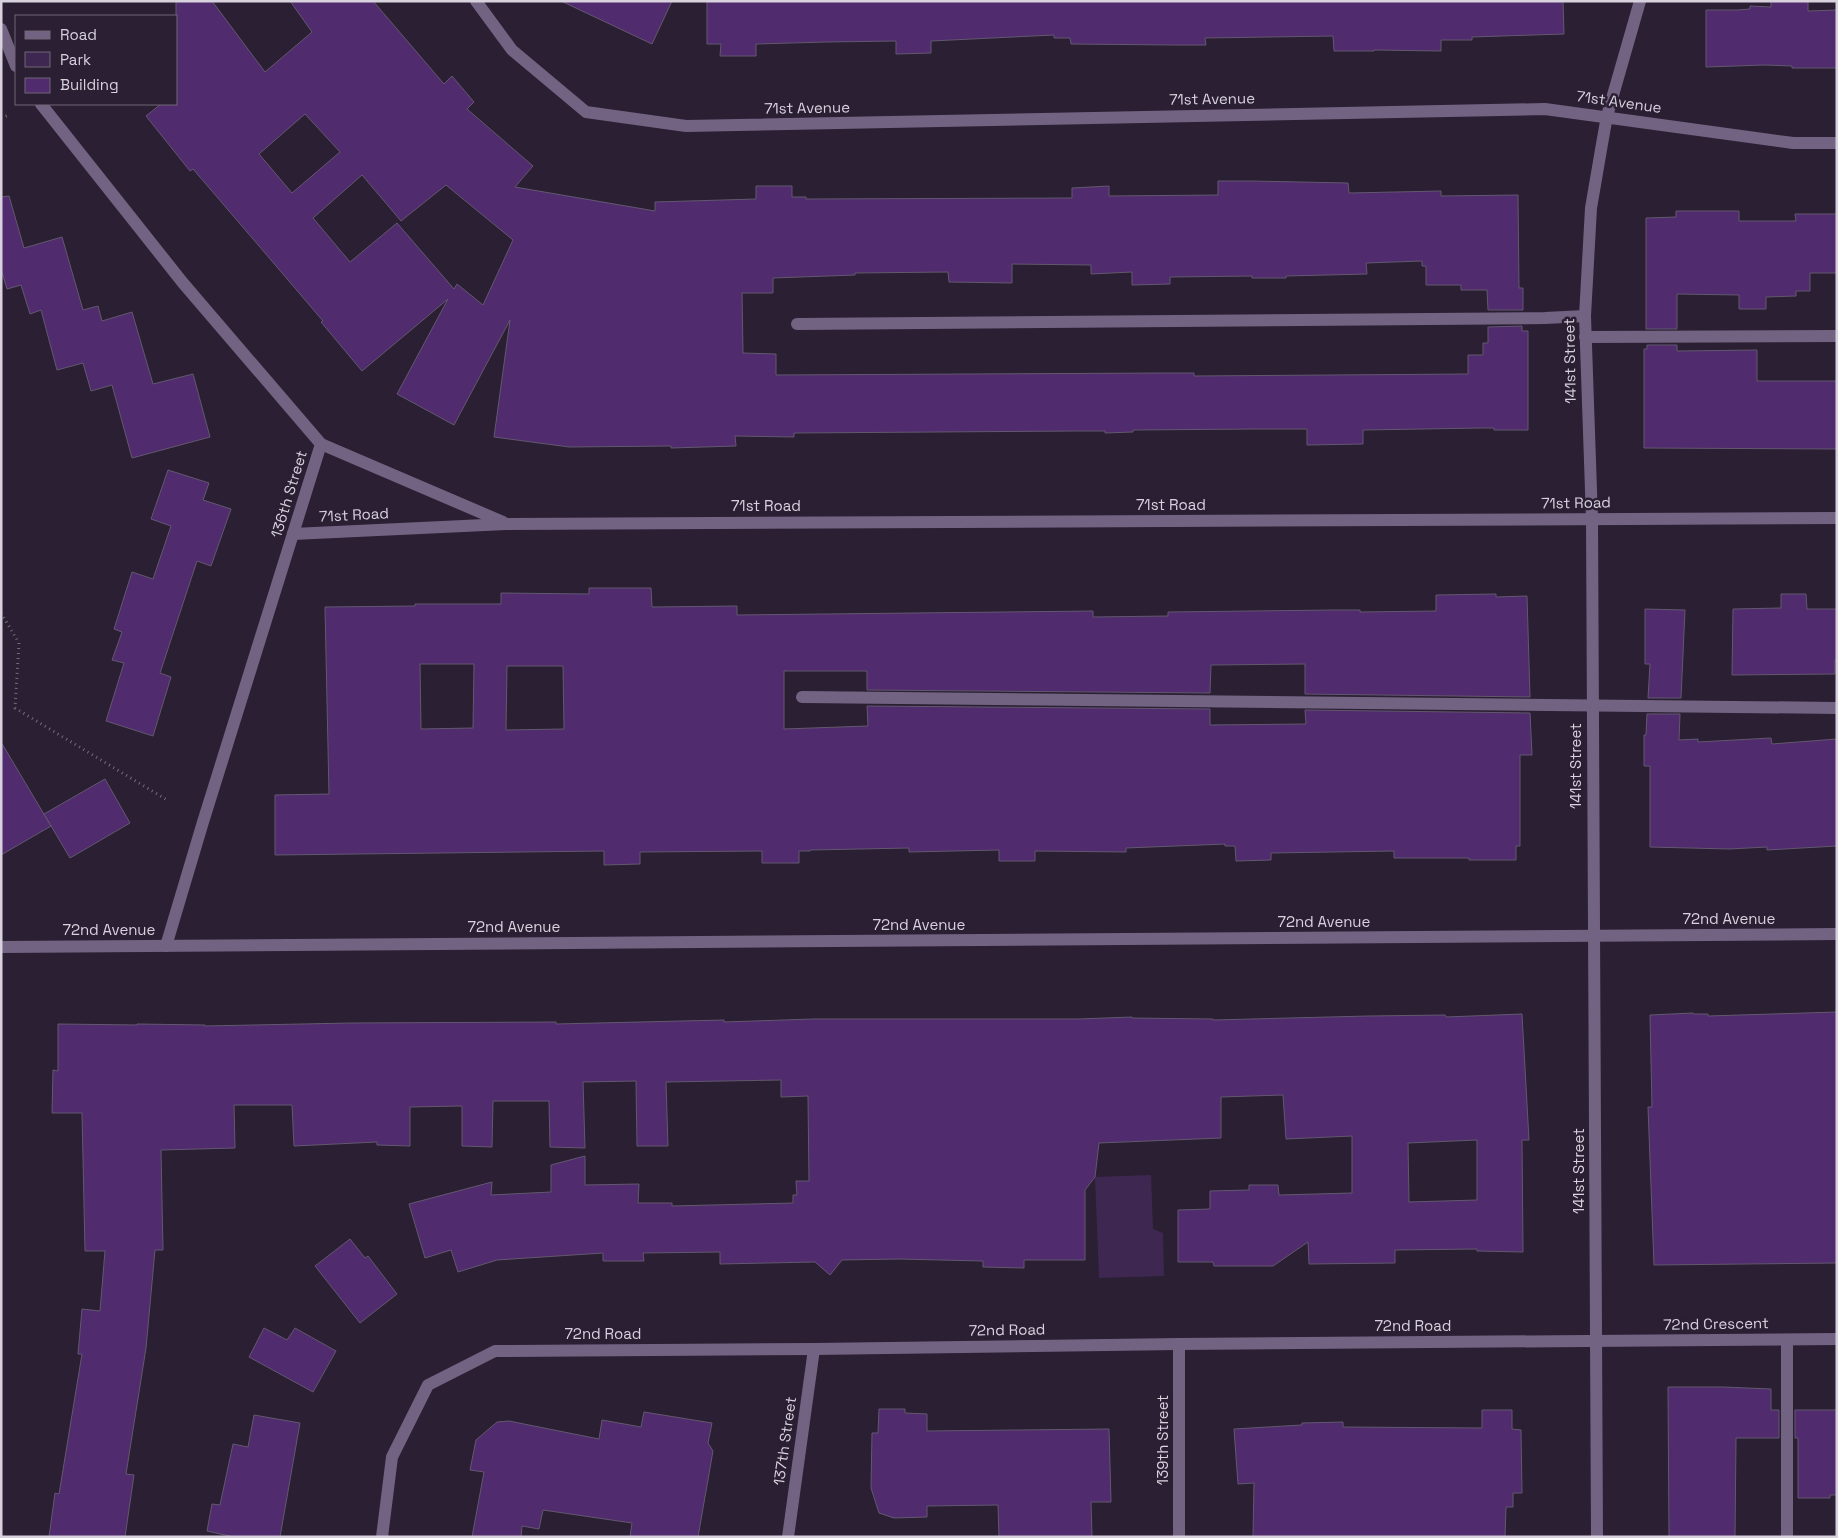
<svg xmlns="http://www.w3.org/2000/svg" width="1838" height="1538" viewBox="0 0 1838 1538" font-family="'Space Grotesk',sans-serif">
  <style>
    .green { fill: #3e2851 }
    .building { fill: #502b6d; stroke: #63586f; fill-rule: evenodd }
    .lines { fill: none; stroke-linecap: round; stroke-linejoin: round }
    .path { stroke: #756c7d; stroke-width: 3; stroke-dasharray: 1 4; stroke-linecap: butt }
    .minor { stroke: #736382; stroke-width: 12 }
    .labels { text-anchor: middle; stroke-width: 5; stroke-linejoin: round; paint-order: stroke }
    .street-label { font-size: 15px; fill: #d8d1de; stroke: #2a1f33 }
  </style>
  <rect width="100%" height="100%" fill="#2a1f33"/>
  <path class="green" d="M1151 1175 1153 1229 1163 1233 1164 1276 1099 1278 1095 1177Z"/>
  <g class="building">
    <path d="M176 1H212L265 72 312 32 290 1H373L444 84 452 76 474 102 467 109 533 166 515 187 655 211V202L756 199V186H792V197H806V199L1072 198V188L1109 186V196L1218 195V181H1252L1348 183 1349 193 1441 191V196L1518 195 1519 288H1523V310H1488L1487 290H1461V285H1426V266H1422V261L1366 263 1367 274 1286 276V278H1252V276L1170 277V284L1132 285V272L1091 274V265L1012 264V283L949 282 948 272 855 273V275L773 278V293H742L743 353 776 354V375L1164 373H1194V376L1468 374V355H1483V343H1488V327L1522 326V331H1528V430H1494V428H1481L1363 430V444L1307 445V429H1256L1133 430V432L1105 433V431H1076L794 433V437L735 436 736 446 671 448V446L569 447 494 437 510 320 454 425 397 394 448 299 362 371 321 322 323 321 265 253 193 169 190 171 146 116 161 104H176ZM305 114 340 152 292 193 259 154ZM362 175 401 221 446 185 513 240 483 305 457 284 454 289 397 223 350 262 313 218Z"/>
    <path d="M561 1H672L652 44Z"/>
    <path d="M707 1H1563L1564 34 1472 37V40H1441V51L1374 50V51H1334L1333 36 1205 38 1206 45H1174L1071 44 1070 38H1054V35L931 41V53L896 54V41L826 42 756 44V56H720L721 44H707Z"/>
    <path d="M1771 1H1808V11L1837 10V68H1792V66L1764 65 1706 67V10H1737L1750 9V6L1771 7Z"/>
    <path d="M9 196 24 248 62 237 83 310 98 306 102 321 132 312 153 384 193 374 210 437 132 458 112 385 91 391 83 363 57 370 41 310 30 314 21 285 7 289 1 269V197Z"/>
    <path d="M1676 211H1739V221H1796L1795 214H1837V273H1810V291H1796V296L1766 297V309H1739V295L1677 294V329H1646V218L1676 217Z"/>
    <path d="M1647 345H1677V351L1757 350V381H1837V449L1644 448V349H1647Z"/>
    <path d="M168 470 209 483 203 500 231 509 211 566 197 561 160 673 171 677 153 736 106 721 124 663 112 660 122 632 114 629 132 572 153 579 171 526 151 519Z"/>
    <path d="M589 588H651L652 607 737 606V615L1093 611V617L1168 616V612L1333 610H1360V612L1436 611V595L1496 594V597L1527 596 1530 697 1305 694V664L1211 665 1210 693 867 690V671H784V729L868 726 867 706 1210 709V725L1306 724 1305 710 1530 713 1532 755H1520V846H1516V860H1469V858H1394V851L1271 853V860L1236 861 1235 846H1225V844L1126 848V852L1035 851V861H999V850L909 852V848L810 850V851H799V863H762V851L640 852V864L604 865V851L275 855V795L329 794 325 607 415 606V604H501V593L589 594ZM420 664H474L473 728 421 729ZM507 666H563L564 729 506 730Z"/>
    <path d="M1781 594H1806L1807 609H1837V660H1835V674L1732 675 1733 609 1781 608Z"/>
    <path d="M1645 609 1685 610 1681 698H1648L1650 664H1645Z"/>
    <path d="M1647 714H1680L1679 740 1698 739V742L1771 738 1772 744 1837 739V846L1767 850V847L1729 849 1650 847V766H1644V735H1646Z"/>
    <path d="M1 742 51 826 1 855Z"/>
    <path d="M105 779 130 823 70 858 44 814Z"/>
    <path d="M1837 1012V1263L1654 1265 1648 1107H1652L1650 1015 1693 1013V1014H1708V1016Z"/>
    <path d="M1522 1014 1529 1140H1522L1523 1252 1477 1251V1249L1395 1250V1263L1309 1264 1308 1242 1273 1266H1214L1213 1262H1178V1210L1210 1209V1191L1249 1190V1185H1278L1279 1195 1352 1193V1136L1286 1139 1283 1095 1221 1097V1138L1099 1143 1095 1177 1085 1190V1260H1024V1268L983 1267V1261L898 1259 842 1260 830 1275 815 1262 720 1264V1252L643 1253 644 1261H603V1253L497 1260 458 1272 451 1250 425 1258 409 1204 492 1182 491 1195 551 1192V1165L585 1156V1185L639 1184 638 1203H672V1206L793 1203V1195H797L796 1181H809L808 1096 781 1097V1080L666 1082 668 1146H637L636 1081 583 1082 585 1148 550 1147 549 1101H493L492 1147 462 1146V1106L410 1107V1146L377 1145V1142L294 1146 292 1105H234L235 1148 161 1150 163 1250H155L146 1348 126 1474 134 1475 125 1537H49L55 1493 59 1494 82 1354H78L82 1309 100 1311 105 1251H85L82 1113H52L53 1070 58 1071V1024L137 1025V1024L205 1025V1026L351 1023 556 1022V1024L724 1020V1022L813 1019H1078L1132 1017V1018L1213 1019V1020L1368 1016 1445 1015 1446 1017ZM1477 1140V1200L1409 1202 1408 1143Z"/>
    <path d="M350 1239 365 1258 368 1256 397 1294 360 1323 315 1266Z"/>
    <path d="M264 1328 287 1340 295 1328 336 1351 313 1392 249 1357Z"/>
    <path d="M1668 1387H1724L1771 1389V1410H1779V1438H1736L1735 1537H1669Z"/>
    <path d="M879 1409H905V1413L927 1414V1431L1109 1429 1111 1502H1091L1092 1537H999L998 1505 927 1506V1517L894 1518 879 1513 871 1488 872 1433H878Z"/>
    <path d="M1482 1410H1512V1429L1521 1430 1522 1493H1513V1507H1506L1505 1537H1253L1254 1483 1238 1484 1234 1429 1302 1425V1423L1343 1422V1427L1482 1428Z"/>
    <path d="M1795 1410H1837V1495H1830V1498H1798V1438H1795Z"/>
    <path d="M644 1412 712 1423 708 1443 713 1451 698 1537H630L632 1523 543 1510 539 1529 522 1526 521 1537H472L484 1472 470 1470 476 1440 497 1422 509 1421 599 1439 602 1420 641 1427Z"/>
    <path d="M254 1415 300 1423 280 1537H234L207 1531 212 1504 220 1505 233 1444 248 1447Z"/>
  </g>
  <g class="lines">
    <g class="path">
      <path d="M1 118 9 115"/>
      <path d="M1 613 19 643 15 708 167 800"/>
    </g>
    <g class="minor">
      <path d="M476 1 512 50 586 112 686 126 1545 109 1793 143H1837"/>
      <path d="M1 29 16 66"/>
      <path d="M41 104 183 283 321 444 203 822 166 946"/>
      <path d="M797 324 1545 318 1585 316"/>
      <path d="M1585 337 1837 336"/>
      <path d="M321 444 503 522"/>
      <path d="M293 534 506 524 1837 518"/>
      <path d="M802 697 1837 708"/>
      <path d="M1 947 1837 934"/>
      <path d="M1179 1344V1537"/>
      <path d="M382 1537 392 1457 428 1385 495 1351 814 1349 1179 1344 1837 1339"/>
      <path d="M788 1537 814 1349"/>
      <path d="M1597 1537 1592 519 1585 316 1591 208 1602 144 1607 116 1640 1"/>
      <path d="M1787 1537V1340"/>
    </g>
  </g>
  <g class="labels">
    <g class="street-label">
      <text transform="translate(1212 99) rotate(-1)" y="5">71st Avenue</text>
      <text transform="translate(1619 102) rotate(8)" y="5">71st Avenue</text>
      <text transform="translate(807 108) rotate(-1)" y="5">71st Avenue</text>
      <text transform="translate(1570 361) rotate(-91)" y="5">141st Street</text>
      <text transform="translate(289 494) rotate(-73)" y="5">136th Street</text>
      <text transform="translate(1576 503) rotate(-1)" y="5">71st Road</text>
      <text x="1171" y="510">71st Road</text>
      <text x="766" y="511">71st Road</text>
      <text transform="translate(354 515) rotate(-3)" y="5">71st Road</text>
      <text transform="translate(1576 766) rotate(-90)" y="5">141st Street</text>
      <text x="1729" y="924">72nd Avenue</text>
      <text x="1324" y="927">72nd Avenue</text>
      <text x="919" y="930">72nd Avenue</text>
      <text x="514" y="932">72nd Avenue</text>
      <text x="109" y="935">72nd Avenue</text>
      <text transform="translate(1579 1171) rotate(-90)" y="5">141st Street</text>
      <text transform="translate(1716 1324) rotate(-1)" y="5">72nd Crescent</text>
      <text x="1413" y="1331">72nd Road</text>
      <text transform="translate(1007 1330) rotate(-1)" y="5">72nd Road</text>
      <text x="603" y="1339">72nd Road</text>
      <text transform="translate(1163 1440) rotate(-90)" y="5">139th Street</text>
      <text transform="translate(785 1441) rotate(-82)" y="5">137th Street</text>
    </g>
  </g>
  <rect width="1838" height="1538" fill="none" stroke="#d8d1de" stroke-width="5"/>
  <rect x="15" y="15" width="162" height="90" fill="#2a1f33" stroke="#706677"/>
  <rect x="25" y="31" width="25" height="8" fill="#736382" stroke="#706677"/>
  <text x="60" y="40" font-size="15" fill="#d8d1de">Road</text>
  <rect x="25" y="52" width="25" height="15" fill="#3e2851" stroke="#706677"/>
  <text x="60" y="65" font-size="15" fill="#d8d1de">Park</text>
  <rect x="25" y="78" width="25" height="15" fill="#502b6d" stroke="#706677"/>
  <text x="60" y="90" font-size="15" fill="#d8d1de">Building</text>
</svg>
